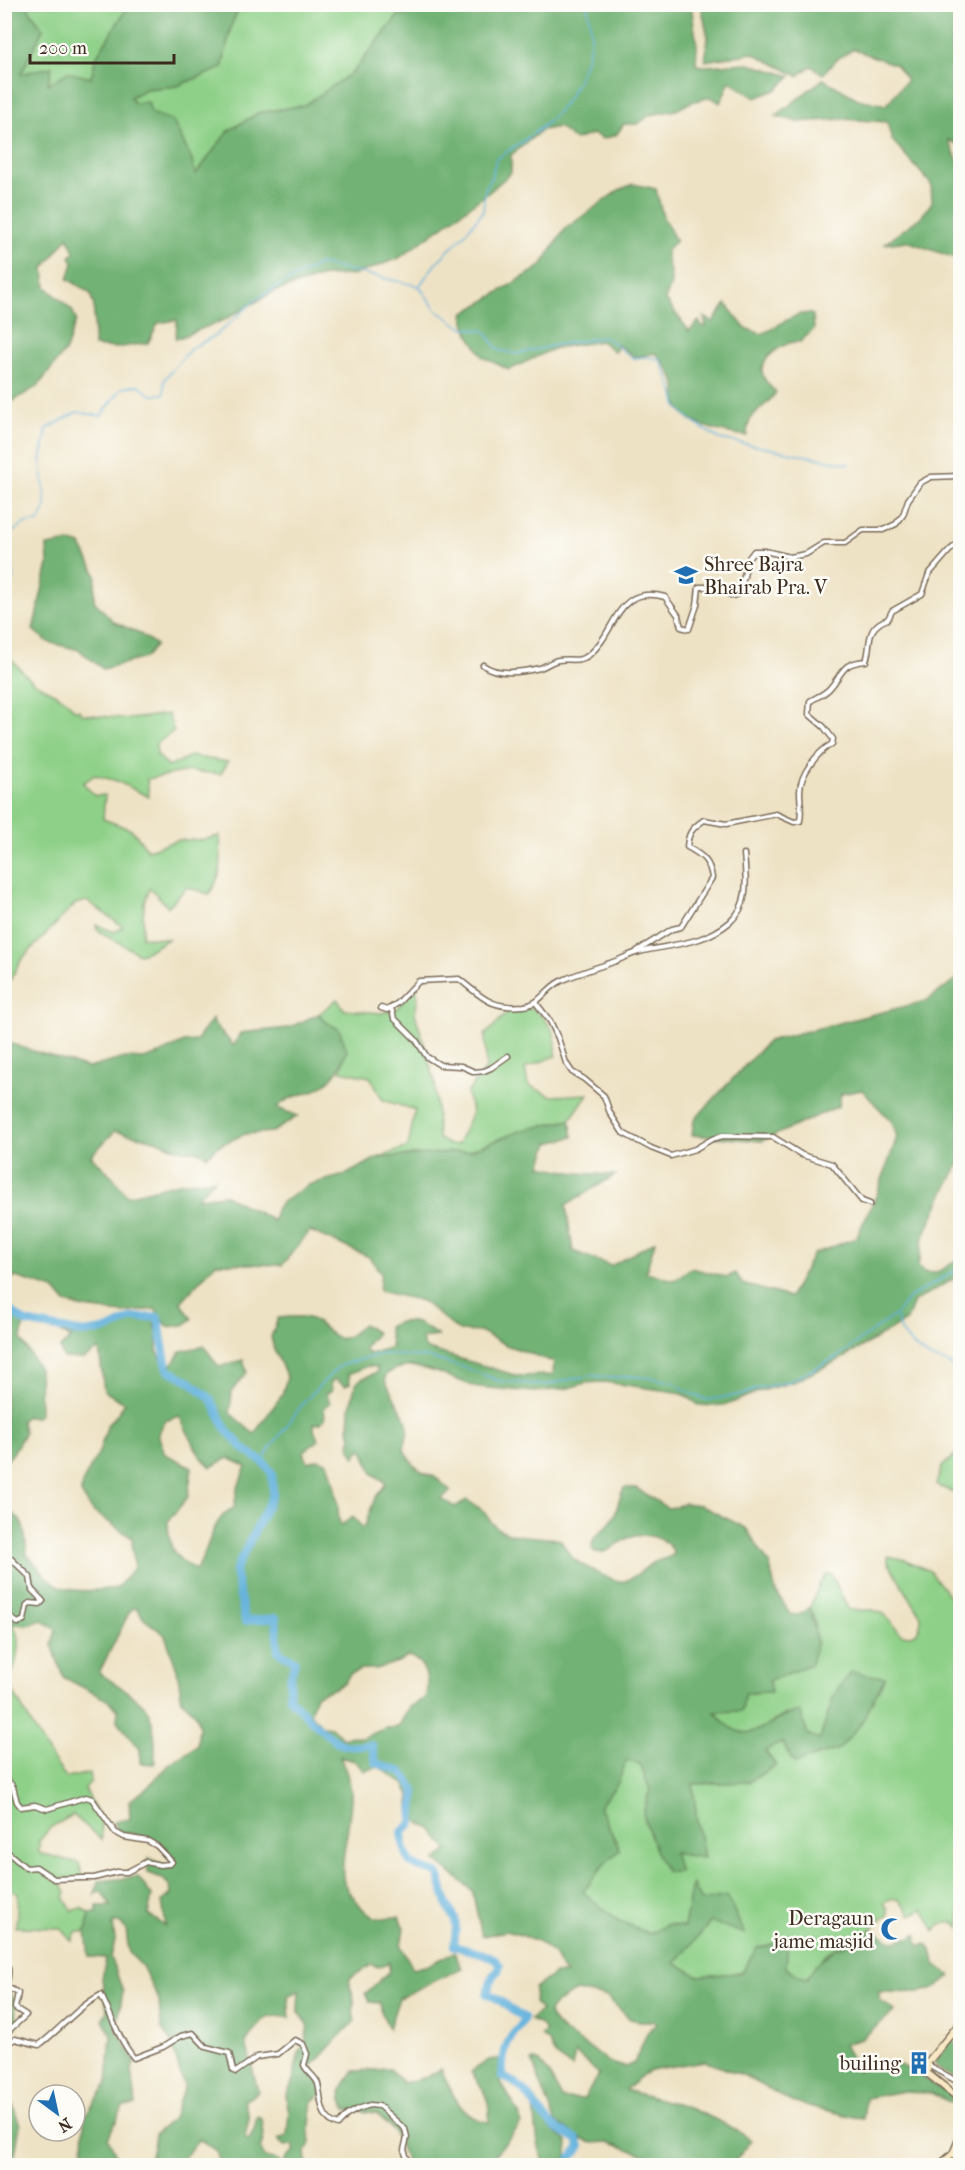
<svg xmlns="http://www.w3.org/2000/svg" width="965" height="2170" viewBox="0 0 965 2170" font-family="'IM FELL French Canon',serif">
  <style>
    .green { fill: #8ed088; stroke: #647d53; stroke-width: 1.5 }
    .forest { fill: #72b274; stroke: #566e49; stroke-width: 1.5; fill-rule: evenodd }
    .lines { fill: none; stroke-linecap: round; stroke-linejoin: round }
    .stream { stroke: #63b2dd; stroke-width: 1.5 }
    .river { stroke: #63b2dd; stroke-width: 8 }
    .minor-casing { stroke: #7a6a58; stroke-width: 7 }
    .secondary-casing { stroke: #7a6a58; stroke-width: 9 }
    .minor { stroke: #fff; stroke-width: 4 }
    .secondary { stroke: #f8e8c3; stroke-width: 6 }
    .labels { text-anchor: middle; stroke-width: 5; stroke-linejoin: round; paint-order: stroke }
    .poi-label { font-size: 20px; fill: #3b2a1e; stroke: #fdfcf7; text-anchor: end }
  </style>
  <rect width="100%" height="100%" fill="#fdfcf7"/>
  <filter id="ink" filterUnits="userSpaceOnUse"><feTurbulence type="fractalNoise" baseFrequency=".0167" numOctaves="2"/><feDisplacementMap in="SourceGraphic" scale="12" xChannelSelector="R" yChannelSelector="G"/><feConvolveMatrix kernelMatrix="1 2 1 2 8 2 1 2 1" color-interpolation-filters="sRGB"/></filter>
  <filter id="wash" filterUnits="userSpaceOnUse"><feTurbulence type="fractalNoise" baseFrequency=".008" numOctaves="4" result="noise"/><feDisplacementMap in="SourceGraphic" scale="24" xChannelSelector="R" yChannelSelector="G"/><feGaussianBlur stdDeviation="1.35" result="paint"/><feColorMatrix in="noise" values="0 0 0 0 0 0 0 0 0 0 0 0 0 0 0 0 0 1.4 0 .05"/><feComposite in="paint" operator="in"/></filter>
  <g filter="url(#wash)">
    <rect width="100%" height="100%" fill="#eee2c4"/>
    <g class="green">
      <path d="M28 5H129L96 57 91 78 48 84 51 67 21 74 43 29 28 8Z"/>
      <path d="M240 5H437L398 16 353 72 305 105 258 113 228 131 196 175 191 158 173 121C158 115 139 111 130 97L146 89 177 86 222 68 231 26Z"/>
      <path d="M9 657C17 665 24 675 34 682 46 691 66 695 74 710H79L82 714 130 719 168 714 174 731 156 744 157 755 169 767 190 756 228 762 221 774 189 771 147 779 149 797 117 781 95 775 83 783 95 796 105 795 103 819 132 830 148 850 178 840H201L220 836C221 861 224 873 209 894L187 887 168 907 150 888 144 903 142 937 168 939 146 952 139 954 97 930 96 925 115 932 123 927 87 901 75 904 22 959 5 989 4 658Z"/>
      <path d="M416 986 418 998 415 1013 435 1082 438 1138 449 1145 458 1144 472 1112 467 1093 486 1068 485 1035 509 1011 532 1008C550 1023 558 1031 556 1056L525 1068 528 1085 551 1096 588 1094 570 1120 523 1130 468 1151 377 1158 408 1147 415 1110 383 1100 370 1077 340 1071 347 1050 339 1030 326 1022 319 1014 337 999 345 1010 381 1013 397 1009Z"/>
      <path d="M960 1450V1494L940 1487 936 1484 942 1467Z"/>
      <path d="M888 1556 906 1560 930 1571 950 1597 955 1599 960 1596V1928C952 1917 943 1922 935 1931L923 1909 911 1915C905 1906 897 1890 884 1904L888 1909V1916C878 1918 870 1933 861 1940 854 1945 846 1945 838 1947 824 1953 814 1968 806 1980L786 1968 787 1941 757 1948 742 1973 698 1976 675 1963 711 1922 745 1933 701 1901 693 1885 684 1927 668 1924 650 1934 617 1920 583 1892 605 1863 620 1850 599 1807 618 1783 626 1760 640 1764 650 1790 643 1814 680 1871 672 1853 704 1857 697 1822 693 1784 749 1782 776 1765 764 1751 782 1741 794 1762 839 1749 835 1693 820 1739 808 1735 786 1714 752 1734 731 1730 715 1712 745 1693 771 1692 769 1681 811 1664 815 1623 810 1607 820 1583 826 1574H831L849 1610H873L884 1614 902 1635C917 1637 921 1630 921 1616L888 1562Z"/>
      <path d="M4 1620H8C27 1635 16 1665 8 1684 28 1715 44 1751 67 1778L90 1773 91 1781 85 1789 101 1821 102 1840 73 1815 51 1827 39 1841V1853L79 1863 84 1880 64 1878 60 1881 66 1892 64 1897 72 1911 81 1908 90 1913 86 1932H76L72 1941 61 1928 16 1927 18 1894 9 1888 5 1890Z"/>
    </g>
    <g class="forest">
      <path d="M4 5H28V8L43 29 21 74 52 67 48 84 68 72 91 78 96 57 129 5H240L231 26 222 68 177 86 146 89 130 97 134 103 148 102 151 113 173 121 191 158 196 174 228 131 258 113 305 105 353 72 398 16 437 5H691L697 45 696 65 705 66 746 63 791 76 776 90 755 98 730 81 720 103 711 97 691 102 676 110 650 115 638 124H624L616 135 603 139 593 134 575 140 558 127 542 130 511 155V173L488 193 399 258 354 275 324 276 273 292 226 319 176 339 177 320 158 323 148 343 115 348 94 346V306L90 293 68 279 73 263 70 257 74 252 68 237 44 268 46 287 72 310 76 320 66 350 38 386 5 406Z"/>
      <path d="M701 5H960V145L948 140 960 165V260L907 241 884 244 922 216 932 202 931 184 892 140 887 122 843 119 798 122 776 116 823 79 858 99 886 105 907 80 896 65 853 49 837 59 823 74 811 66 798 76 753 53 705 61 708 37Z"/>
      <path d="M633 184 656 189 663 217 676 241C657 255 672 264 671 281 671 287 667 294 665 299L689 331 699 321 701 326 706 327 704 317 713 322 726 304 745 328 761 334C777 329 796 308 813 315L814 329 800 342C787 340 765 355 762 368 761 378 769 386 776 392 765 411 747 409 747 436 726 433 685 427 677 403 675 398 677 391 676 385 673 374 663 362 656 353L635 357 618 345 615 352 601 341 555 348 509 370 483 357 469 335 463 314 540 267 565 229 619 190Z"/>
      <path d="M70 542 81 545 96 575 94 601 114 622 137 632 156 645 145 658 103 669 79 650 48 642 33 630 48 564 47 546Z"/>
      <path d="M960 977V1163L943 1194 923 1238 918 1266C930 1283 948 1265 960 1257V1275L914 1302 907 1320 843 1358 793 1382 760 1391 729 1404 714 1406 699 1405 686 1396 676 1392 604 1382 585 1383 569 1388 535 1392 489 1388 473 1386 437 1372 411 1366 395 1369 386 1375 385 1380 407 1422 408 1430 404 1450 414 1465 422 1472 435 1477 451 1491 441 1499 455 1507 467 1500C472 1504 479 1507 483 1511 489 1518 491 1524 499 1529 518 1539 541 1535 561 1540 564 1545 567 1551 571 1556 578 1564 616 1584 625 1581 635 1578 644 1568 653 1563 660 1559 668 1559 674 1554 668 1536 644 1532 628 1538 616 1543 607 1557 593 1551 588 1535 605 1532 612 1520 618 1511 618 1498 624 1488H636L667 1508 676 1507 683 1503 700 1505 746 1528 770 1565 775 1590 790 1614 799 1615 810 1607 817 1642 811 1664 769 1681 771 1692 745 1693 742 1711 715 1712C749 1755 762 1719 800 1711L808 1735 820 1739 835 1693 851 1672 885 1677 861 1724 839 1749 794 1763 782 1742 765 1751 776 1765 749 1782 693 1784 697 1822 704 1858 673 1853 680 1872H666L655 1850 643 1814 650 1790 640 1764 626 1761 618 1783 599 1807 620 1850 605 1863 583 1892 617 1920 650 1934 668 1924 684 1927 692 1884 701 1901 727 1896 745 1934 711 1922 675 1963 698 1976 742 1973 757 1948 788 1940 786 1968 806 1980 815 1965 836 1948 858 1942 873 1930C879 1933 889 1942 896 1941 902 1940 904 1937 910 1938L916 1934 919 1937 916 1939 920 1946 927 1944 933 1953 935 1964 951 1976C927 1999 909 1991 878 1992L881 2001 895 2011 861 2039 844 2044 857 2071C892 2053 906 2067 935 2086 946 2092 954 2096 960 2107L931 2093 898 2092 866 2098 863 2119 792 2102 745 2076 704 2061 650 2070 625 2090C673 2102 710 2112 752 2140L732 2165H647L648 2156 608 2142 593 2143 583 2140 556 2123 532 2061H539L547 2071 563 2099H584L599 2074 575 2053 572 2067C560 2060 553 2056 549 2042L541 2036 546 2031 541 2025 530 2020 541 2010 534 2003 535 1988 555 1974H566L560 1967 555 1955 536 1940 507 1931 482 1936 472 1890 435 1860 448 1850 431 1829 418 1822 409 1804 410 1795 404 1784 379 1767 364 1771 355 1761 340 1757C345 1768 350 1779 351 1792 353 1817 337 1866 345 1885 348 1892 355 1898 359 1904 371 1921 381 1920 400 1916L404 1928 401 1946 413 1969 429 1965 454 1952 462 1968 399 1998 389 2028 382 2014 380 2003 370 2002 365 1994 389 1972V1962L378 1967 371 1965 350 1978C348 1988 353 1991 354 1999 355 2008 351 2009 355 2021 338 2036 324 2054 308 2070L317 2078 324 2092 313 2100 309 2133 310 2143 306 2152 307 2161 310 2165H282L286 2158 294 2151V2145L284 2146 278 2140 287 2135 289 2113 286 2096 292 2083 299 2053 305 2044 308 2024 298 2011 299 1990 288 1997 290 2018C264 2012 260 2022 246 2042L258 2092 244 2101 249 2118 245 2137 248 2140 254 2130 257 2116 262 2120 264 2135 261 2149 265 2157 279 2160 277 2165H220L216 2150 199 2139 178 2165H87L83 2156 84 2118 107 2084 111 2035 103 2019 107 2010 102 1979 106 1958 89 1957 86 1932 90 1913H97V1906H111L101 1891 95 1895 98 1881 138 1877 152 1896 148 1915 166 1926 162 1902 171 1894 170 1886 162 1878 147 1873 149 1858 172 1868 174 1858 155 1839 118 1831 114 1822 130 1819 129 1801 147 1788 170 1764 197 1746 199 1726 196 1714 182 1701 177 1670 165 1635 144 1619 136 1607 130 1611 99 1673C110 1680 143 1700 148 1711 156 1728 155 1746 155 1764L141 1763 140 1749 117 1721 118 1710 107 1700 63 1677 52 1644 56 1630 42 1620 27 1625 13 1624 12 1616 5 1615V1511C27 1516 25 1536 27 1555 37 1563 41 1572 49 1579 69 1596 94 1590 117 1588L134 1568 132 1538 91 1510 81 1493 82 1483 99 1452 108 1424 115 1417 125 1403 104 1391 99 1349 83 1359 63 1358 60 1348 71 1338 61 1333 74 1336 110 1329 132 1318 153 1320 158 1334 157 1351 168 1370 181 1351 204 1346 219 1367 243 1360 247 1372 232 1391 230 1413 254 1434 282 1395 287 1377 274 1350 271 1337 278 1318C288 1317 301 1315 311 1319 335 1330 333 1354 363 1324L377 1333 364 1348 369 1354 392 1347 388 1327C409 1316 421 1323 438 1336L422 1338 424 1348 518 1376 553 1375 554 1362 506 1345 481 1332 459 1331 422 1301 379 1291 381 1273 369 1257 310 1231 282 1265 216 1263 181 1302 192 1319 184 1325 168 1327 155 1309 123 1313 84 1308 66 1303 54 1289 16 1277 5 1280 4 1043H8L88 1068 125 1058 144 1059 159 1054 184 1042 196 1041 213 1018 214 1024 234 1046 240 1033 288 1028 319 1014 326 1022 339 1029 347 1050C341 1067 333 1082 315 1090 301 1096 287 1096 277 1108L298 1116 273 1132 245 1134 220 1145 207 1156 201 1152 178 1149 155 1140 115 1131 91 1156 113 1177 127 1196 178 1183 215 1179 197 1198 225 1195 274 1221 275 1210 281 1203 308 1185 345 1175 377 1158 468 1151 523 1130 570 1120 573 1137 549 1143 541 1166 576 1173 615 1175 566 1205 573 1251 611 1266 655 1241 646 1272 674 1280 691 1268 727 1277 736 1273 742 1284 790 1297 813 1254 856 1238 877 1194 897 1137 892 1122 862 1090 841 1094 839 1106 762 1141 692 1135 694 1120 768 1041 926 1001ZM368 1366 376 1367 378 1372 361 1379 355 1385 350 1408 349 1429 351 1437 350 1449 355 1457 362 1448 373 1474 384 1481 385 1485 375 1498 365 1525 362 1527 353 1517 341 1525C337 1518 339 1513 338 1506 338 1501 330 1465 328 1463 325 1461 322 1461 319 1459L308 1462 303 1452 319 1440 314 1430V1424L321 1423 325 1418 324 1408 330 1403 326 1393 332 1391 331 1382 335 1379 345 1386 350 1383 349 1374ZM179 1416 200 1456 211 1467 228 1458 246 1466 237 1490 234 1508C211 1517 209 1552 196 1570 172 1557 169 1548 168 1521L188 1497 192 1467 165 1454 158 1434 165 1421ZM408 1656C426 1661 430 1682 425 1698L409 1707 399 1726 395 1728H386L362 1738 352 1736 343 1739 331 1727 322 1726 310 1713 316 1695 337 1687 345 1682 350 1674 361 1669H375L398 1662ZM113 1923H121L126 1930 129 1953 142 1966 159 2000 161 2027 172 2044 184 2086 173 2118 155 2134C151 2157 155 2162 129 2165L116 2155 108 2138 123 2107 136 2105 132 2069 135 2061 116 2029 123 1992 111 1957 115 1941ZM577 1991 607 1997 630 2019 639 2021H653L657 2023 647 2033 634 2063 625 2067C619 2065 612 2064 607 2061 603 2058 600 2054 596 2052 582 2042 553 2030 549 2012 555 2002 567 1996 577 1991Z"/>
      <path d="M14 1315 21 1323 24 1324 21 1339 39 1369 40 1414 36 1417H25L21 1421 25 1432 13 1453 5 1463V1326Z"/>
      <path d="M5 1986 15 1999V2008L18 2023 5 2034Z"/>
      <path d="M951 2039 957 2045H960V2079L943 2072 934 2064Z"/>
      <path d="M503 2058 501 2083 519 2113 521 2123C512 2139 496 2149 489 2165H408L393 2130 377 2113 346 2109C336 2092 343 2084 354 2071L390 2069 403 2083 427 2077 441 2069C451 2091 461 2120 489 2122 491 2100 484 2090 471 2072L489 2060Z"/>
      <path d="M5 2085 20 2125 13 2165H5Z"/>
      <path d="M534 2106 549 2127 568 2142 566 2165H546C535 2146 537 2127 534 2106Z"/>
    </g>
    <g class="lines">
      <g class="stream">
        <path d="M420 285 436 263 464 235 483 211 485 189 491 179 496 159C537 132 566 116 583 68 587 58 590 47 591 37 592 26 588 15 587 4"/>
        <path d="M4 584 13 580 10 534 25 523 39 522 46 507 41 461 47 429 77 412 101 416 122 388 139 385 151 395 164 394V380L191 348 215 336 259 297 320 264 419 286 436 310 461 327 485 331 498 350 517 354 555 345 605 337 633 358 647 357 660 359 672 387 677 407 694 423 720 439 849 464"/>
        <path d="M896 1316C899 1335 916 1351 933 1359 938 1361 946 1361 951 1365 954 1368 957 1373 960 1376"/>
        <path d="M262 1462 269 1450 304 1402 337 1368 347 1363 382 1354 426 1357 466 1368 499 1381 546 1385 591 1375 611 1378 630 1376 652 1378 673 1382 688 1392 707 1400 744 1394 759 1388 788 1382 837 1357 896 1314 910 1297 960 1268"/>
      </g>
      <path class="river" d="M4 1306 25 1322 84 1333 109 1329 132 1318 158 1317C162 1335 163 1352 168 1370L188 1380 211 1399 227 1431 245 1450 263 1462 272 1473 273 1494 235 1571 245 1621 276 1618 278 1651 295 1661 290 1679 289 1698C302 1710 331 1744 348 1746 355 1747 364 1745 372 1745L376 1763 402 1772 415 1790 412 1823 402 1832 404 1847 410 1863 420 1868 438 1873 447 1904 455 1919 456 1928 454 1946C468 1951 494 1953 500 1966L498 1971 493 1975 487 1994C502 1998 509 2012 524 2017 521 2029 517 2028 511 2037 503 2049 503 2063 502 2077 529 2086 531 2105 549 2122 556 2130 567 2135 577 2139L580 2147 571 2158 568 2166"/>
    </g>
  </g>
  <g filter="url(#ink)">
    <g class="lines">
      <g class="minor-casing">
        <g id="minor">
          <path d="M483 665C497 676 523 672 540 668 546 666 552 661 558 660 568 658 579 663 589 655 618 631 615 584 665 597L678 615 681 627 689 629 697 605 699 587H712L733 596 740 593 748 559 754 551H765L790 557 806 554 824 543H845L863 530H883L896 524 903 515 908 500 920 483 931 477 960 476"/>
          <path d="M638 952 637 951 672 929 681 927 712 878C710 861 702 855 687 847 688 833 692 828 704 820L726 824 776 814 794 822 800 821C802 810 800 802 800 791 800 775 817 752 832 744L833 739 824 727 809 714 810 701C817 697 825 694 830 688 844 672 841 663 866 661 872 645 864 627 888 619L892 611 922 594 929 574 950 550 960 542V536"/>
          <path d="M536 1003 550 1021 558 1038 566 1063 572 1072 584 1079 604 1096 610 1113 623 1133 651 1148 671 1156 695 1149 712 1139 723 1136 773 1137 802 1155 832 1164 862 1201 870 1204"/>
          <path d="M381 1008 387 1010 398 1003 419 981 459 979C483 998 491 1009 524 1006 541 1004 546 988 561 981 578 973 596 968 613 962 622 959 630 954 639 952 671 944 703 945 730 922 750 905 746 878 744 854"/>
          <path d="M391 1008 394 1018 416 1040 427 1057 440 1065 461 1066 475 1072 484 1071 491 1068 508 1056"/>
          <path d="M4 1552 30 1577 32 1590 43 1601 40 1604 30 1603 27 1605 24 1620 18 1623 8 1616 4 1617"/>
          <path d="M4 1775 13 1787 17 1802 21 1807 35 1805 47 1809 86 1797 92 1799 115 1832 124 1837 148 1841 157 1846 172 1862 169 1864 160 1865 146 1862 127 1872H117L94 1878H82L54 1879 36 1867 26 1868 4 1849"/>
          <path d="M4 1969 8 1968C10 1975 6 1980 7 1987L18 1993 15 2008 26 2015 4 2035"/>
          <path d="M4 2045 15 2039 39 2045C60 2030 77 2007 101 1995 112 2017 119 2040 134 2058L163 2047 181 2036 193 2033 206 2047 229 2053 233 2070 236 2072 257 2057 278 2054 295 2040 303 2044 307 2054 304 2065C307 2072 316 2077 318 2084 322 2100 319 2118 338 2125L347 2115 358 2109 370 2105 379 2106 405 2129 407 2137 404 2150 410 2166"/>
          <path d="M928 2065 960 2083"/>
        </g>
      </g>
      <g class="secondary-casing">
        <g id="secondary">
          <path d="M960 2023 928 2062 927 2073 957 2097 960 2104"/>
          <path d="M938 2166 953 2154 960 2137"/>
        </g>
      </g>
      <use href="#minor" class="minor"/>
      <use href="#secondary" class="secondary"/>
    </g>
  </g>
  <defs>
    <g id="school-bare" transform="scale(1.8)"><path d="M0-5L7-2L0 1L-7-2ZM-4 1L0 2.5L4 1V4Q0 6-4 4Z" fill="#1f6fb2" stroke="#fdfcf7" stroke-width="2.5" paint-order="stroke"/></g>
    <g id="mosque-bare" transform="scale(1.8)"><path d="M3.5-4.9A6 6 0 1 0 3.5 4.9A5 5 0 1 1 3.5-4.9Z" fill="#1f6fb2" stroke="#fdfcf7" stroke-width="2.5" paint-order="stroke"/></g>
    <g id="building-bare" transform="scale(1.8)"><path d="M-4-6H4V6H1V3H-1V6H-4ZM-2.5-4.3h1.7v1.8h-1.7ZM.8-4.3h1.7v1.8H.8ZM-2.5-1h1.7V.8h-1.7ZM.8-1h1.7V.8H.8Z" fill="#1f6fb2" stroke="#fdfcf7" stroke-width="2.5" paint-order="stroke"/></g>
  </defs>
  <g fill-rule="evenodd">
    <use href="#school-bare" x="686" y="575"/>
    <use href="#mosque-bare" x="892" y="1929"/>
    <use href="#building-bare" x="919" y="2063"/>
  </g>
  <g class="labels">
    <g class="poi-label">
      <text x="704" y="571" text-anchor="start">Shree Bajra<tspan x="704" dy="23">Bhairab Pra. V</tspan></text>
      <text x="874" y="1925">Deragaun<tspan x="874" dy="23">jame masjid</tspan></text>
      <text x="901" y="2070">builing</text>
    </g>
  </g>
  <rect width="965" height="2170" fill="none" stroke="#fdfcf7" stroke-width="24"/>
  <g transform="translate(57 2113) rotate(147)"><circle r="28" fill="#fdfcf7" stroke="#afa8a0" stroke-width="1.5"/>
  <path d="M0-4.5L10 22L0 15L-10 22Z" fill="#1f6fb2"/>
  <text y="-9" font-size="16" font-weight="bold" text-anchor="middle" fill="#3b2a1e">N</text>
  </g>
  <path d="M30 54v9h144v-9" fill="none" stroke="#3b2a1e" stroke-width="3"/>
  <text x="39" y="54" font-size="18" fill="#3b2a1e" stroke="#fdfcf7" stroke-width="4.5" paint-order="stroke">200 m</text>
</svg>
